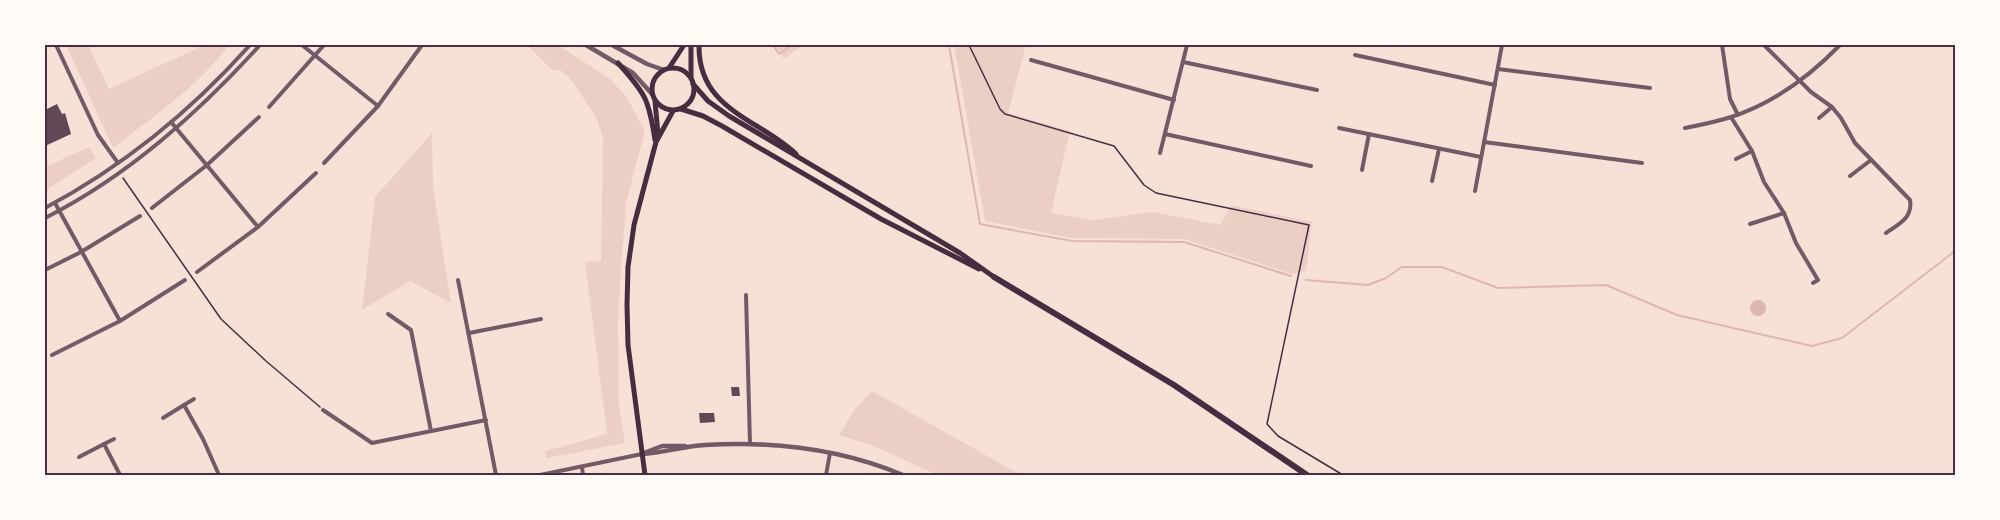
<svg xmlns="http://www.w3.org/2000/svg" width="2000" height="520" viewBox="0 0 2000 520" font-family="Poppins,sans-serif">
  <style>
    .green { fill: #ebcfc5 }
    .water { fill: #dcb8b0 }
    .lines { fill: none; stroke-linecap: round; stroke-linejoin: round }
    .stream { stroke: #dcb8b0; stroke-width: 2 }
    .building { fill: #644757 }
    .path { stroke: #4a2c40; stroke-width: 1.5 }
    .minor { stroke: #755966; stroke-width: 4 }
    .tertiary { stroke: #755966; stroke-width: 4.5 }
    .secondary { stroke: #4a2c40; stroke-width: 5 }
    .primary { stroke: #4a2c40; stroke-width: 5 }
    .trunk { stroke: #4a2c40; stroke-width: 6 }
    .neatline { fill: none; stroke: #4a2c40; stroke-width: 2 }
  </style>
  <rect width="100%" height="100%" fill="#f7e1d7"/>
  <g class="green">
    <path d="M66 45H88L109 89 198 48 197 45H229C198 86 153 117 113 148Z"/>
    <path d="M527 45H558L610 79 626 96 645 131 626 203 621 268 618 322 619 407 625 443 547 458 545 451 607 434 585 262 601 261 603 137 596 117 570 78 562 71 552 70Z"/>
    <path d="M775 45H803L784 59Z"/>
    <path d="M954 45H1026L1008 113 1070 131 1051 213 1094 220 1153 212 1220 225 1231 205 1312 222 1306 271 1292 274 1184 239 1071 238 985 221Z"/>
    <path d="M432 133 433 187 451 303 410 281 362 310 375 197Z"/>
    <path d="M89 147 96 158 45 191V167Z"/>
    <path d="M872 391 1021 475H938L871 445 839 435 855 409Z"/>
  </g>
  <circle class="water" cx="1758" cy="308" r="8"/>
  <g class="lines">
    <g class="stream">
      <path d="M773 45 779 54 792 45"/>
      <path d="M949 45 980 224 1072 241 1184 242 1291 276"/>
      <path d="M1306 280 1368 285 1386 278 1402 267H1442L1498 288 1606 285 1677 315 1812 346 1842 338 1955 251"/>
    </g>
  </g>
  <g class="building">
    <path d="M57 104 62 114 65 113 71 134 45 146V110Z"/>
    <path d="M731 387H739L740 396H732Z"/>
    <path d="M699 413H714L715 422 700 423Z"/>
  </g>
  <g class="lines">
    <g class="path">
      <path d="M969 45 1000 109 1005 114 1114 146 1144 185 1156 193 1309 225 1267 424 1278 436 1343 475"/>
      <path d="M123 178 221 319 266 361 320 407"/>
    </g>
    <g class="minor">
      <path d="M56 45 98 135 118 163"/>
      <path d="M302 45 378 106 422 45"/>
      <path d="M1722 45 1730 99 1738 115"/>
      <path d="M1764 45 1811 92 1832 107 1841 118 1855 143 1910 200C1913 218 1899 224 1886 233"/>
      <path d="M1355 55 1495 85"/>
      <path d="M1031 60 1174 100"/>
      <path d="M1183 62 1317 90"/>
      <path d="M1498 69 1650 88"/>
      <path d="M269 107 324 45"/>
      <path d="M1731 117 1752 151 1764 182 1784 213 1796 243 1818 280 1813 283"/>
      <path d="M1819 118 1832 107"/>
      <path d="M171 122 258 227"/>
      <path d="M1339 128 1481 157"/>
      <path d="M1685 128C1700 125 1716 122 1731 117 1774 103 1809 77 1840 45"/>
      <path d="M1165 134 1311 166"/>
      <path d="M1484 142 1642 163"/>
      <path d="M1160 153 1187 45"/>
      <path d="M1736 159 1752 151"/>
      <path d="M324 163 378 106"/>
      <path d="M1362 170 1369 134"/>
      <path d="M1850 176 1871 160"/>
      <path d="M1432 181 1439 149"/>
      <path d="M1475 191 1502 45"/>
      <path d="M55 203 120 321"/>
      <path d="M45 208C122 167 192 110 250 45"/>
      <path d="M152 208 207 165 259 117"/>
      <path d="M45 218C128 176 198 113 260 45"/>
      <path d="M1750 224 1784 213"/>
      <path d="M45 270 81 252 140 216"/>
      <path d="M197 272 258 227 316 173"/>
      <path d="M458 280 496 475"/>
      <path d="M746 295 750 444"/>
      <path d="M388 314 411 330 431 431"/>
      <path d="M469 333 541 319"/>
      <path d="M52 355 120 321 185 280"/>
      <path d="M184 405 194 399"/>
      <path d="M323 410 372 443 486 420"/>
      <path d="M163 418 184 405 203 439 219 475"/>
      <path d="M104 444 114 439"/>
      <path d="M79 457 104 444 120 475"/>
      <path d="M582 467 583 475"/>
      <path d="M540 475 642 454"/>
      <path d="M826 475 830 453"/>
    </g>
    <g class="tertiary">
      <path d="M586 45 633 73 652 94"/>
      <path d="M612 45 647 64 664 70"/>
      <path d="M644 453 662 446H685"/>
      <path d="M642 454C664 453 684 446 705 445 772 441 841 449 903 475"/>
    </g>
    <g class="secondary">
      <path d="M618 63C646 94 649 100 655 140"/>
      <path d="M655 101 658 134"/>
      <path d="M645 475 628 345 627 305 628 267 634 225 656 142 673 111"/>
    </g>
    <g class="primary">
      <path d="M699 45C698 110 758 118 796 154"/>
      <circle cx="673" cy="89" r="21"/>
      <path d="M669 68 684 45"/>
      <path d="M691 78V45"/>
      <path d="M693 84 708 101 729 116 960 253 994 277"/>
      <path d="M681 109 703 116 722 126 881 219 979 269"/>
    </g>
    <path class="trunk" d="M994 277 1174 385 1307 475"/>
  </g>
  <rect width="2000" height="520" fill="none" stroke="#fffaf5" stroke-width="93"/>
  <rect x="46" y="46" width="1908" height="428" class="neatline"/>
</svg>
